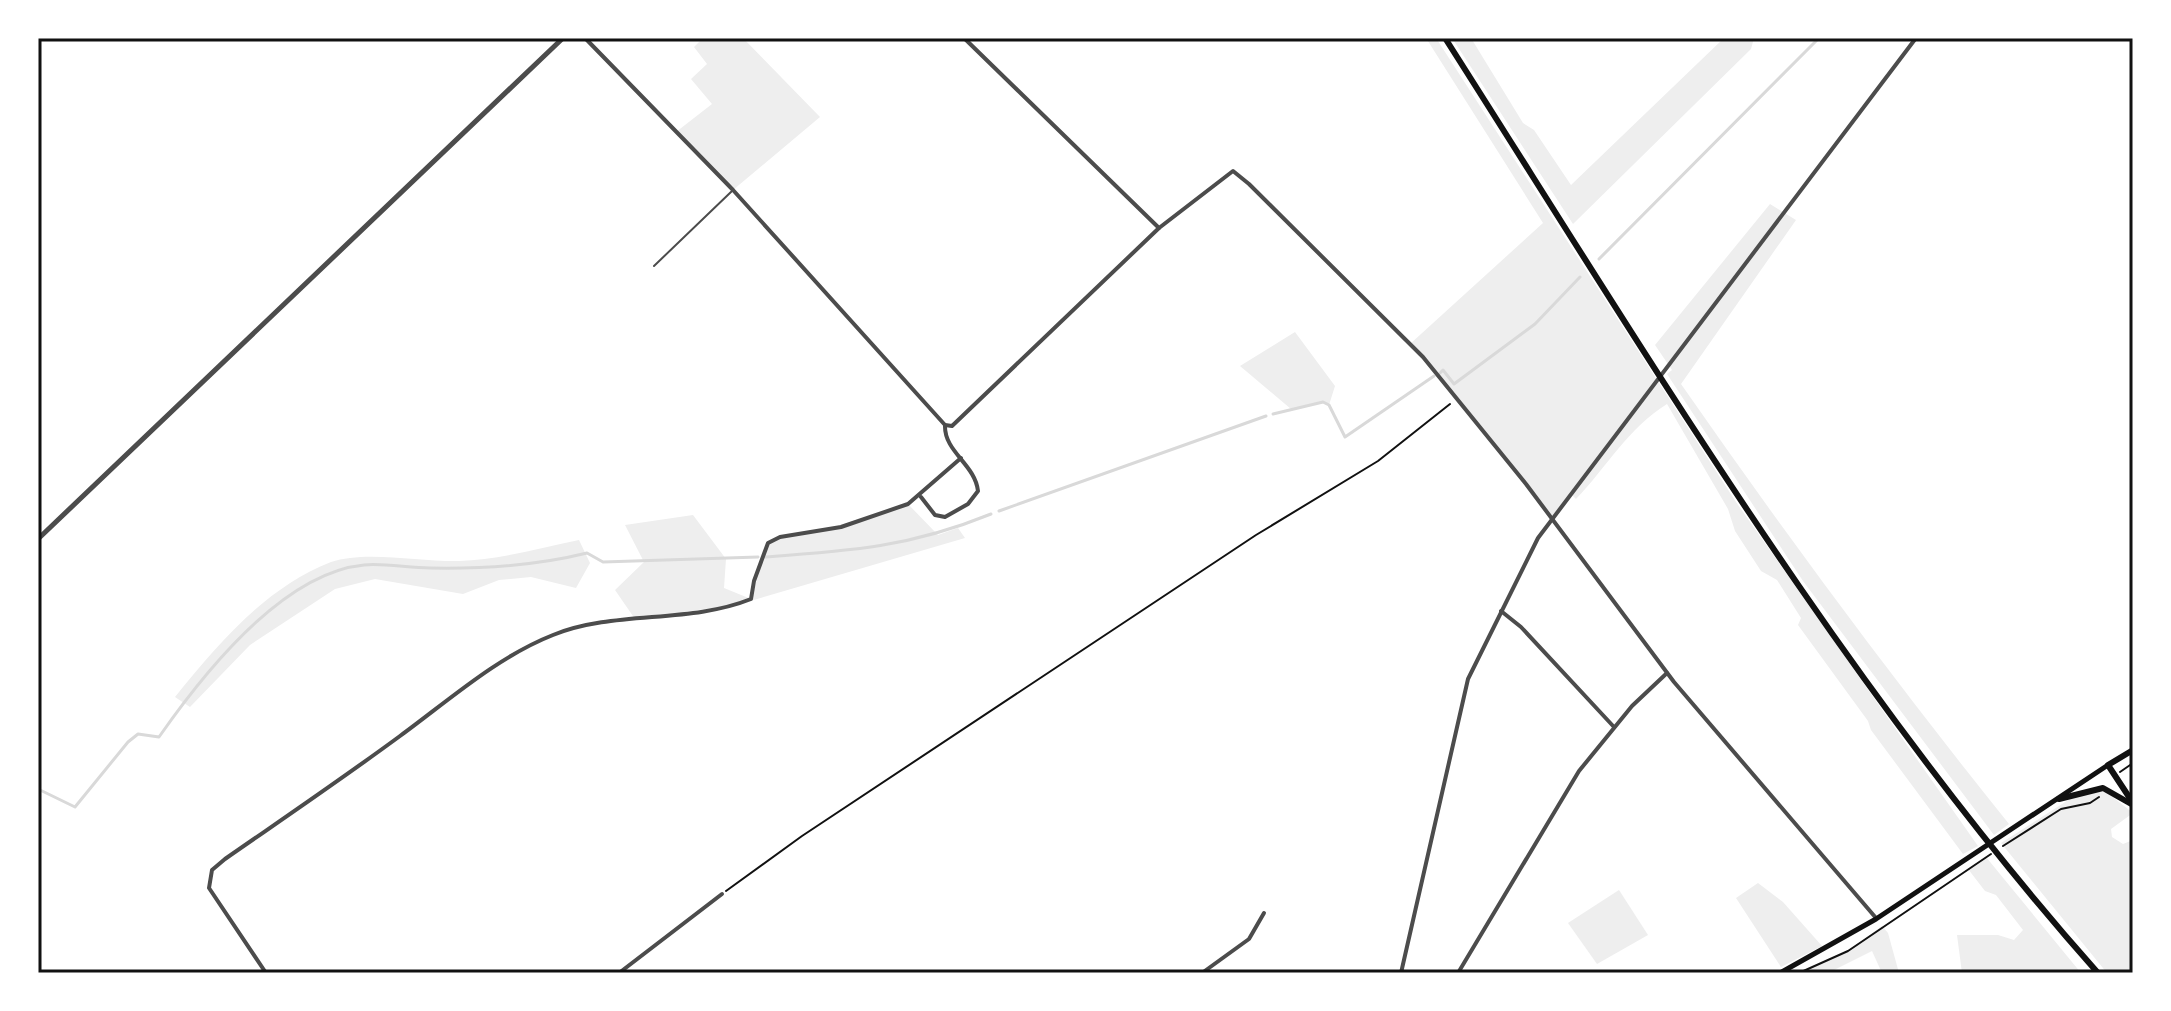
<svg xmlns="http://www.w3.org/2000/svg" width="2171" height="1011" viewBox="0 0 2171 1011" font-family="'Roboto Condensed',sans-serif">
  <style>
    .green { fill: #eee }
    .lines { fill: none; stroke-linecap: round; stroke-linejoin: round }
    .stream { stroke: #d9d9d9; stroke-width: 3 }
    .path { stroke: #111; stroke-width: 2 }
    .service { stroke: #4c4c4c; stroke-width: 2 }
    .minor { stroke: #4c4c4c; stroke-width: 4 }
    .tertiary { stroke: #4c4c4c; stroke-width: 5 }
    .secondary { stroke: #111; stroke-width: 5 }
    .primary { stroke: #111; stroke-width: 6 }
    .neatline { fill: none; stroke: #111; stroke-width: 3 }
  </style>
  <rect width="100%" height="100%" fill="#fff"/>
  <g class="green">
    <path d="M703 38H743L820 117 733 190 676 132 712 104 691 79 707 64 694 47Z"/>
    <path d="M1426 38H1436L1736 502 1978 846 1963 854 1871 730 1868 721 1798 625 1801 618 1777 580 1761 571 1735 531 1728 509 1667 404C1628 428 1607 467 1576 499L1570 493 1550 519 1526 484 1410 344 1543 223Z"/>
    <path d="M1452 38H1471L1523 123 1534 130 1571 185 1724 38H1754L1751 49 1573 224Z"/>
    <path d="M1770 204 1796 220 1681 384C1786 535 1894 681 2009 824L1994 835 1803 581 1667 374 1672 370 1655 345Z"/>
    <path d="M1295 332 1335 386 1329 405 1323 402 1291 409 1240 366Z"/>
    <path d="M908 504 938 535 958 528 965 538 740 604 635 619 615 590 644 562 625 525 693 515 726 559 724 588 751 599 768 543 780 537 841 527Z"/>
    <path d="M579 540 590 563 576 588 531 577 499 580 463 594 375 579 335 589 250 645 190 707 175 697C219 643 265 588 331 562 365 550 422 562 459 561 499 560 540 548 579 540Z"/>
    <path d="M2105 791 2133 813 2111 829 2112 837 2123 844 2133 840V973H2107L2001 843 2073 797Z"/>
    <path d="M1986 857 2081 973H1962L1957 935H1998L2014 940 2023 930 1996 895 1985 891 1968 869Z"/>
    <path d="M1758 883 1783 902 1822 946 1781 967 1736 898Z"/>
    <path d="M1619 890 1648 935 1597 964 1568 923Z"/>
    <path d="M1882 926 1888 933 1899 973H1882L1872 951 1828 973H1799L1848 951Z"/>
  </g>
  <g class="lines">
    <g class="stream">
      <path d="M1599 259 1819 38"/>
      <path d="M1440 373 1443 370 1454 384 1535 324 1580 277"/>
      <path d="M1273 414 1323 402 1329 405 1345 437 1434 376"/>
      <path d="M999 511 1266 416"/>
      <path d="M765 557C851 551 910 547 991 514"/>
      <path d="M38 789 75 807 128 742 138 734 159 737C203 674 282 573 364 565 384 563 409 568 430 568 484 569 535 566 587 553L603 562 758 557"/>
    </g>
    <g class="path">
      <path d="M2120 772 2133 763"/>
      <path d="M2003 846 2061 809 2090 803 2099 797"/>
      <path d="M726 891 802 836 1256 535 1378 461 1450 404"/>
      <path d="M1799 973 1848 951 1991 854"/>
    </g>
    <path class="service" d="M654 266 732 191"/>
    <g class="minor">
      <path d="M585 38 733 190 945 425 952 426 1159 228"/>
      <path d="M964 38 1159 228 1233 171 1249 184 1423 357 1526 484 1674 682 1876 918"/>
      <path d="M921 497 935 515 945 517 968 504 978 491C975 464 944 452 945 425"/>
      <path d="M1501 611 1521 627 1614 727"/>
      <path d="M266 973 209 888 212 870 225 859C284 818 343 778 400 736 448 701 497 657 553 635 615 610 689 624 751 599L754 581 768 543 780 537 841 527 908 504 961 458"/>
      <path d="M619 973 722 894"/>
      <path d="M1202 973 1249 939 1264 913"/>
      <path d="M1401 973 1468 679 1538 538 1916 38"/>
      <path d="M1458 973 1579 771 1632 706 1667 673"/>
    </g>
    <path class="tertiary" d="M38 539 563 38"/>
    <path class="secondary" d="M1780 973 1876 919 2108 765"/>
    <g class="primary">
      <path d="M1445 38C1649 358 1845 688 2098 973"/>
      <path d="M2133 750 2108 765 2133 803"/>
      <path d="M2059 799 2103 788 2133 805"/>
    </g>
  </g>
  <rect width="2171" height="1011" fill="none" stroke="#ffffff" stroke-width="80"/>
  <rect x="40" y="40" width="2091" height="931" class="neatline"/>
</svg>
